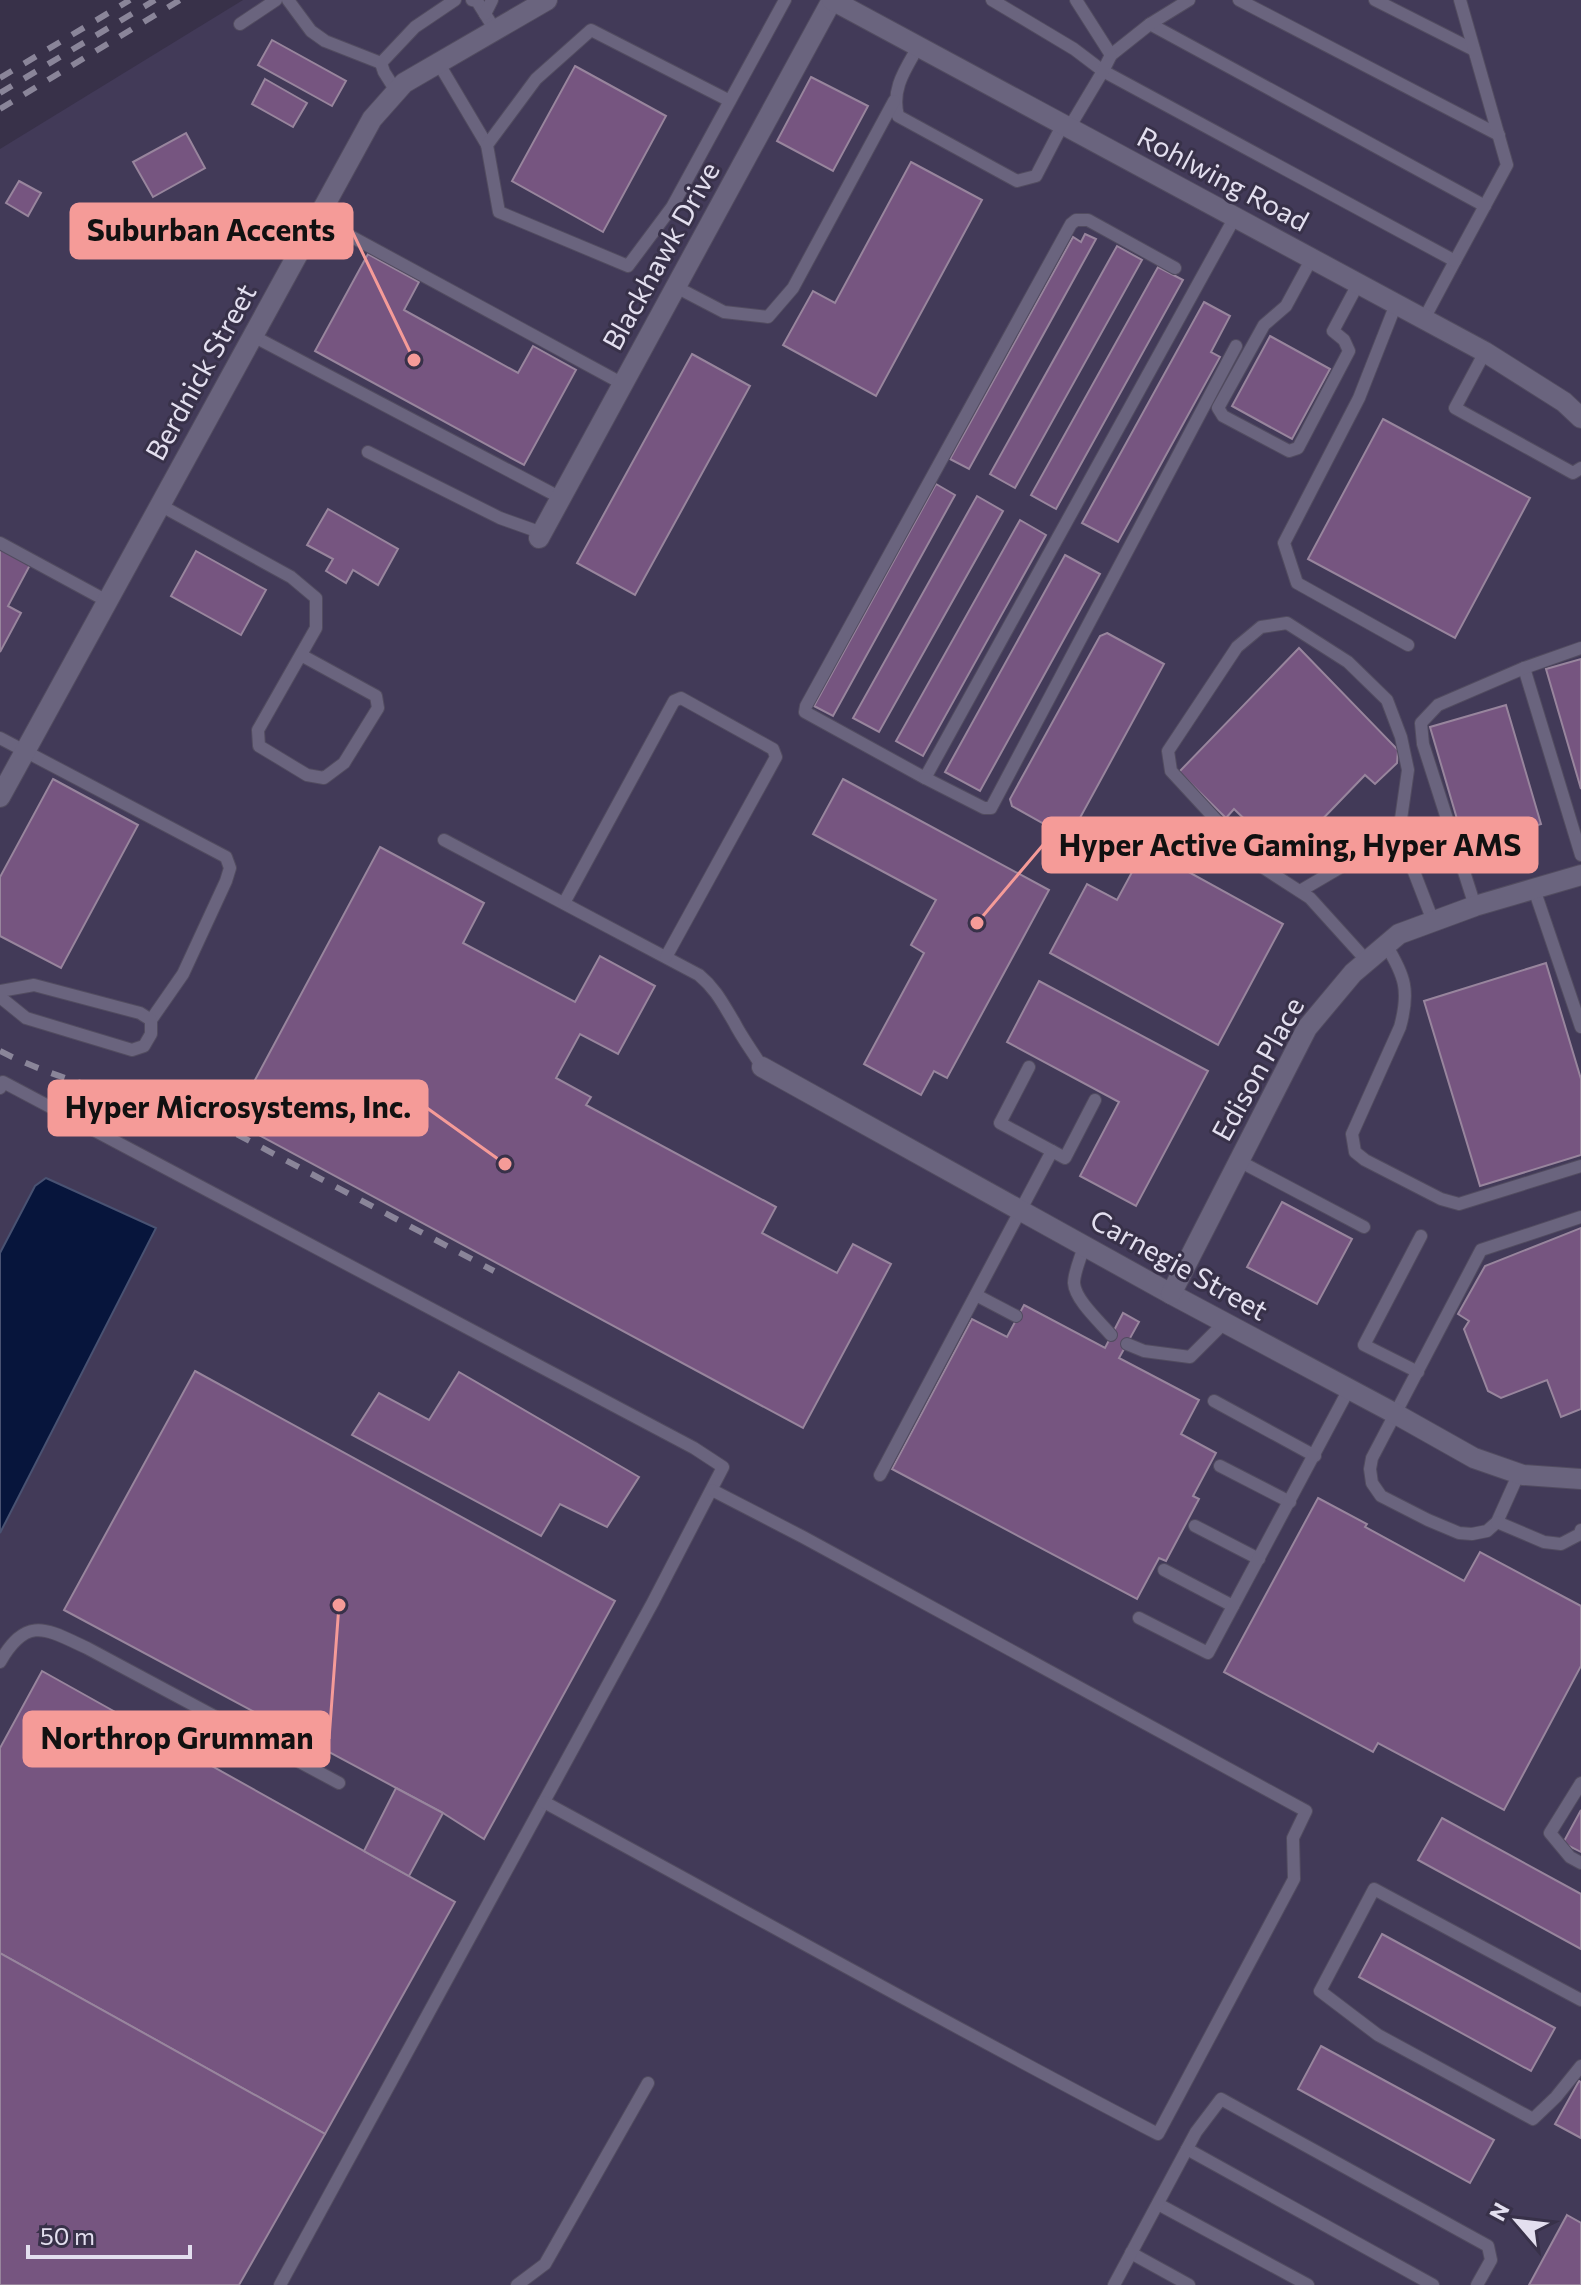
<svg xmlns="http://www.w3.org/2000/svg" width="1581" height="2285" viewBox="0 0 1581 2285" font-family="Commissioner,sans-serif">
  <style>
    .built { fill: #423a58 }
    .water { fill: #07153c; stroke: #495272; stroke-width: 2 }
    .building { fill: #765580; stroke: #98859d; stroke-width: 2 }
    .lines { fill: none; stroke-linecap: round; stroke-linejoin: round }
    .lane-casing { stroke: #524c60; stroke-width: 14 }
    .street-casing { stroke: #524c60; stroke-width: 22 }
    .secondary-casing { stroke: #524c60; stroke-width: 22 }
    .lane { stroke: #6a647e; stroke-width: 12 }
    .street { stroke: #6a647e; stroke-width: 20 }
    .secondary { stroke: #6a647e; stroke-width: 20 }
    .rail { stroke: #8a8599; stroke-width: 6; stroke-dasharray: 14 14; stroke-linecap: butt }
    .labels { text-anchor: middle; stroke-width: 6; stroke-linejoin: round; paint-order: stroke }
    .street-label { font-size: 28px; fill: #e3dfef; stroke: #383149 }
    .leader { fill: none; stroke: #f59b98; stroke-width: 3 }
    .callout-dot { fill: #f59b98; stroke: #383149; stroke-width: 3 }
    .callout { fill: #f59b98; stroke: #f59b98; stroke-width: 3 }
    .callout-label { font-size: 30px; text-anchor: middle; font-weight: bold; fill: #111 }
  </style>
  <rect width="100%" height="100%" fill="#383149"/>
  <path class="built" d="M243 0H1581V2285H0V149Z"/>
  <path class="water" d="M46 1178 156 1228 0 1533V1253L35 1186Z"/>
  <g class="building">
    <path d="M272 40 346 81 332 106 258 65Z"/>
    <path d="M575 66 666 116 603 232 512 181Z"/>
    <path d="M811 77 868 106 833 171 777 141Z"/>
    <path d="M265 79 307 103 293 127 252 104Z"/>
    <path d="M186 133 205 168 153 197 133 162Z"/>
    <path d="M911 162 982 200 876 396 783 345 813 291 835 303Z"/>
    <path d="M19 181 41 193 28 216 6 203Z"/>
    <path d="M1085 234 1096 239 969 469 950 459 1073 237 1081 242Z"/>
    <path d="M1117 246 1142 260 1015 488 990 474Z"/>
    <path d="M368 254 419 282 404 310 518 373 533 346 576 370 524 465 315 351Z"/>
    <path d="M1158 267 1183 280 1056 509 1031 495Z"/>
    <path d="M1204 302 1230 316 1211 352 1220 357 1118 542 1082 523Z"/>
    <path d="M1270 336 1330 369 1292 439 1232 406Z"/>
    <path d="M692 354 750 386 635 595 577 563Z"/>
    <path d="M1383 419 1530 498 1455 638 1308 559Z"/>
    <path d="M936 484 955 495 833 716 814 706Z"/>
    <path d="M977 496 1003 511 879 732 853 718Z"/>
    <path d="M328 509 398 549 378 585 353 570 346 583 326 571 333 559 307 545Z"/>
    <path d="M1020 520 1046 535 923 756 896 741Z"/>
    <path d="M0 549 30 565 8 606 21 613 0 652Z"/>
    <path d="M196 551 266 590 241 635 171 596Z"/>
    <path d="M1065 555 1100 574 980 791 945 772Z"/>
    <path d="M1107 633 1164 664 1069 838 1012 806 1010 799 1100 636Z"/>
    <path d="M1299 648 1398 750 1397 763 1375 784 1365 775 1285 858 1234 809 1226 818 1179 772Z"/>
    <path d="M1581 659V789L1546 669Z"/>
    <path d="M1506 705 1541 824 1465 846 1430 727Z"/>
    <path d="M53 779 138 825 61 968 0 936V877Z"/>
    <path d="M843 779 1049 890 947 1078 934 1071 921 1095 864 1064 924 953 911 945 936 900 813 834Z"/>
    <path d="M380 847 484 903 463 943 575 1002 600 956 655 986 618 1054 580 1034 556 1078 591 1097 586 1105 776 1207 762 1233 837 1273 853 1244 891 1264 803 1428 233 1121Z"/>
    <path d="M1145 848 1283 924 1218 1045 1050 953 1087 884 1117 900Z"/>
    <path d="M1546 963 1581 1079V1155L1480 1186 1424 1001Z"/>
    <path d="M1039 981 1208 1071 1136 1206 1080 1176 1119 1102 1007 1042Z"/>
    <path d="M1282 1202 1352 1239 1317 1304 1247 1267Z"/>
    <path d="M1581 1228V1409L1561 1417 1547 1380 1501 1398 1488 1391 1464 1329 1469 1321 1458 1314 1485 1266Z"/>
    <path d="M1024 1305 1105 1348 1123 1313 1139 1322 1119 1358 1199 1400 1181 1434 1216 1453 1193 1496 1199 1499 1166 1561 1159 1558 1137 1599 892 1469 972 1319 1007 1337Z"/>
    <path d="M195 1371 615 1601 484 1839 443 1813 64 1610Z"/>
    <path d="M459 1372 639 1477 607 1527 560 1504 541 1536 352 1435 379 1393 429 1420Z"/>
    <path d="M1318 1498 1367 1524 1365 1527 1464 1581 1480 1552 1581 1606V1666L1504 1810 1378 1743 1373 1752 1224 1672Z"/>
    <path d="M42 1671 455 1902 325 2134 0 1953V1748Z"/>
    <path d="M396 1788 443 1813 409 1876 364 1851Z"/>
    <path d="M1581 1810V1852L1563 1843Z"/>
    <path d="M1442 1818 1581 1894V1949L1418 1860Z"/>
    <path d="M1382 1934 1555 2028 1531 2071 1359 1977Z"/>
    <path d="M0 1953 325 2134 239 2285H0Z"/>
    <path d="M1321 2046 1494 2140 1470 2183 1298 2089Z"/>
    <path d="M1579 2081 1581 2082V2138L1555 2124Z"/>
    <path d="M1567 2215 1581 2223V2285H1529Z"/>
  </g>
  <g class="lines">
    <g class="lane-casing">
      <g id="lane">
        <path d="M288 0 311 31 325 41 381 63"/>
        <path d="M472 0 477 1 495 30"/>
        <path d="M992 0 1074 49 1103 71 1455 261 1424 319"/>
        <path d="M1239 0 1499 135"/>
        <path d="M1375 0 1474 50"/>
        <path d="M485 14 492 0"/>
        <path d="M240 24 276 0"/>
        <path d="M1150 24 1485 206"/>
        <path d="M918 47C905 70 891 89 898 116L1017 181 1036 176 1063 124"/>
        <path d="M1111 55 1150 24 1189 0"/>
        <path d="M439 64 487 145"/>
        <path d="M396 91 384 72 381 63 415 27 455 0"/>
        <path d="M730 101 591 30 536 79 487 145 499 212 628 266 672 207 785 0"/>
        <path d="M1069 128 1103 71 1111 55 1076 0"/>
        <path d="M317 218 623 384"/>
        <path d="M1312 258 1286 306 1264 325 1218 408 1223 416 1289 451 1298 448 1349 351 1344 340 1333 331 1358 284"/>
        <path d="M1455 261 1507 165 1460 0"/>
        <path d="M1175 268 1088 220H1076L1071 224 806 706 805 712 925 778 1235 217"/>
        <path d="M676 287 724 312 768 317 793 288 894 101"/>
        <path d="M1396 304 1359 398 1284 543 1297 583 1408 645"/>
        <path d="M253 336 561 498"/>
        <path d="M1485 352 1455 408 1573 473 1581 468"/>
        <path d="M368 452 500 518 542 533"/>
        <path d="M160 505 291 577 316 598V628L258 730 259 746 307 775 324 778 344 763 378 708 376 696 301 655"/>
        <path d="M0 543 107 601"/>
        <path d="M1524 668 1581 855"/>
        <path d="M0 738 226 857 230 868 226 881 183 974 151 1020"/>
        <path d="M925 778 984 808H991L1236 346"/>
        <path d="M444 840 699 975C716 989 723 1004 734 1022 742 1038 753 1052 762 1067"/>
        <path d="M1534 889 1581 1027"/>
        <path d="M1300 891 1399 833"/>
        <path d="M564 903 674 701 681 698 773 749 776 757 666 957"/>
        <path d="M1475 906 1423 744 1421 723 1438 705 1524 668 1581 648"/>
        <path d="M1386 945C1405 976 1410 991 1400 1027L1352 1134 1355 1152 1365 1160 1441 1199 1459 1204 1581 1166"/>
        <path d="M1367 961 1310 898 1256 863 1171 771 1168 751 1237 647 1261 627 1287 623 1348 662 1387 700 1401 737 1408 770 1399 833 1433 921"/>
        <path d="M0 991 34 985 140 1013 151 1020V1034L144 1046 132 1050 26 1018 0 997"/>
        <path d="M1029 1067 1000 1123 1052 1151"/>
        <path d="M0 1088 3 1082 694 1448 723 1467 653 1602 280 2285"/>
        <path d="M1239 1161 1364 1227"/>
        <path d="M1084 1246C1081 1257 1074 1272 1074 1283 1075 1300 1101 1323 1111 1335"/>
        <path d="M976 1295 1016 1316"/>
        <path d="M1127 1344 1144 1351 1190 1357 1225 1322"/>
        <path d="M1418 1372 1364 1345 1421 1236"/>
        <path d="M1214 1401 1315 1456"/>
        <path d="M1220 1466 1290 1502"/>
        <path d="M1519 1473 1497 1522 1487 1531 1472 1534 1459 1533 1428 1520 1381 1496 1372 1483 1370 1469 1372 1458 1481 1250 1581 1217"/>
        <path d="M880 1475 1052 1151 1065 1158 1095 1100"/>
        <path d="M1497 1522 1544 1542 1561 1544 1580 1534 1581 1530"/>
        <path d="M1195 1526 1259 1559"/>
        <path d="M1164 1570 1233 1606"/>
        <path d="M1139 1618 1208 1653 1349 1389"/>
        <path d="M0 1662C27 1615 46 1629 87 1648L339 1783"/>
        <path d="M1581 1783 1550 1833 1570 1857 1581 1863"/>
        <path d="M544 1802C749 1913 952 2027 1158 2134L1294 1879 1293 1838 1306 1811 803 1537 712 1490"/>
        <path d="M1581 2000 1374 1889 1320 1991 1378 2035 1533 2119 1556 2097 1581 2066"/>
        <path d="M1187 2149 1433 2285"/>
        <path d="M1158 2204 1308 2285"/>
        <path d="M1131 2253 1189 2285"/>
        <path d="M517 2285 545 2264 648 2083"/>
        <path d="M1114 2285 1196 2132 1221 2099 1488 2246 1491 2260 1477 2285"/>
      </g>
    </g>
    <g class="street-casing">
      <g id="street">
        <path d="M539 538 832 0"/>
        <path d="M0 797 372 119 404 83 547 0"/>
        <path d="M762 1067 1171 1294 1394 1413 1474 1458 1523 1475 1581 1479"/>
        <path d="M1171 1294 1307 1028 1353 973 1399 934 1475 906 1581 875"/>
      </g>
    </g>
    <g class="secondary-casing">
      <path id="secondary" d="M832 0 1485 352 1564 402 1581 418"/>
    </g>
    <use href="#lane" class="lane"/>
    <use href="#street" class="street"/>
    <use href="#secondary" class="secondary"/>
    <g class="rail">
      <path d="M0 78 130 0"/>
      <path d="M0 93 155 0"/>
      <path d="M0 109 180 0"/>
      <path d="M0 1051C35 1069 73 1081 110 1092 145 1101 179 1108 212 1121L494 1271"/>
    </g>
  </g>
  <g class="labels">
    <g class="street-label">
      <text transform="translate(1223 179) rotate(28)" y="10">Rohlwing Road</text>
      <text transform="translate(661 256) rotate(-61)" y="10">Blackhawk Drive</text>
      <text transform="translate(201 372) rotate(-61)" y="10">Berdnick Street</text>
      <text transform="translate(1258 1069) rotate(-61)" y="10">Edison Place</text>
      <text transform="translate(1179 1265) rotate(29)" y="10">Carnegie Street</text>
    </g>
  </g>
  <path class="leader" d="M414 360L352 231M977 923L1043 845M505 1164L427 1108M339 1605L329 1739"/>
  <g class="callout-dot">
    <circle cx="414" cy="360" r="8"/>
    <circle cx="977" cy="923" r="8"/>
    <circle cx="505" cy="1164" r="8"/>
    <circle cx="339" cy="1605" r="8"/>
  </g>
  <g class="callout">
    <rect x="71" y="204" width="281" height="54" rx="8"/>
    <rect x="1043" y="818" width="494" height="54" rx="8"/>
    <rect x="49" y="1081" width="378" height="54" rx="8"/>
    <rect x="24" y="1712" width="305" height="54" rx="8"/>
  </g>
  <g class="callout-label">
    <text x="211" y="241">Suburban Accents</text>
    <text x="1290" y="856">Hyper Active Gaming, Hyper AMS</text>
    <text x="238" y="1118">Hyper Microsystems, Inc.</text>
    <text x="177" y="1749">Northrop Grumman</text>
  </g>
  <g transform="translate(1517 2221) rotate(298)" stroke="#383149" stroke-width="6" paint-order="stroke">
  <path d="M0-6L14 30L0 20L-14 30Z" fill="#e3dfef"/>
  <text y="-12" font-size="22" font-weight="bold" text-anchor="middle" fill="#e3dfef">N</text>
  </g>
  <path d="M28 2245v12h162v-12" fill="none" stroke="#e3dfef" stroke-width="4"/>
  <text x="40" y="2245" font-size="24" fill="#e3dfef" stroke="#383149" stroke-width="6" paint-order="stroke">50 m</text>
</svg>
